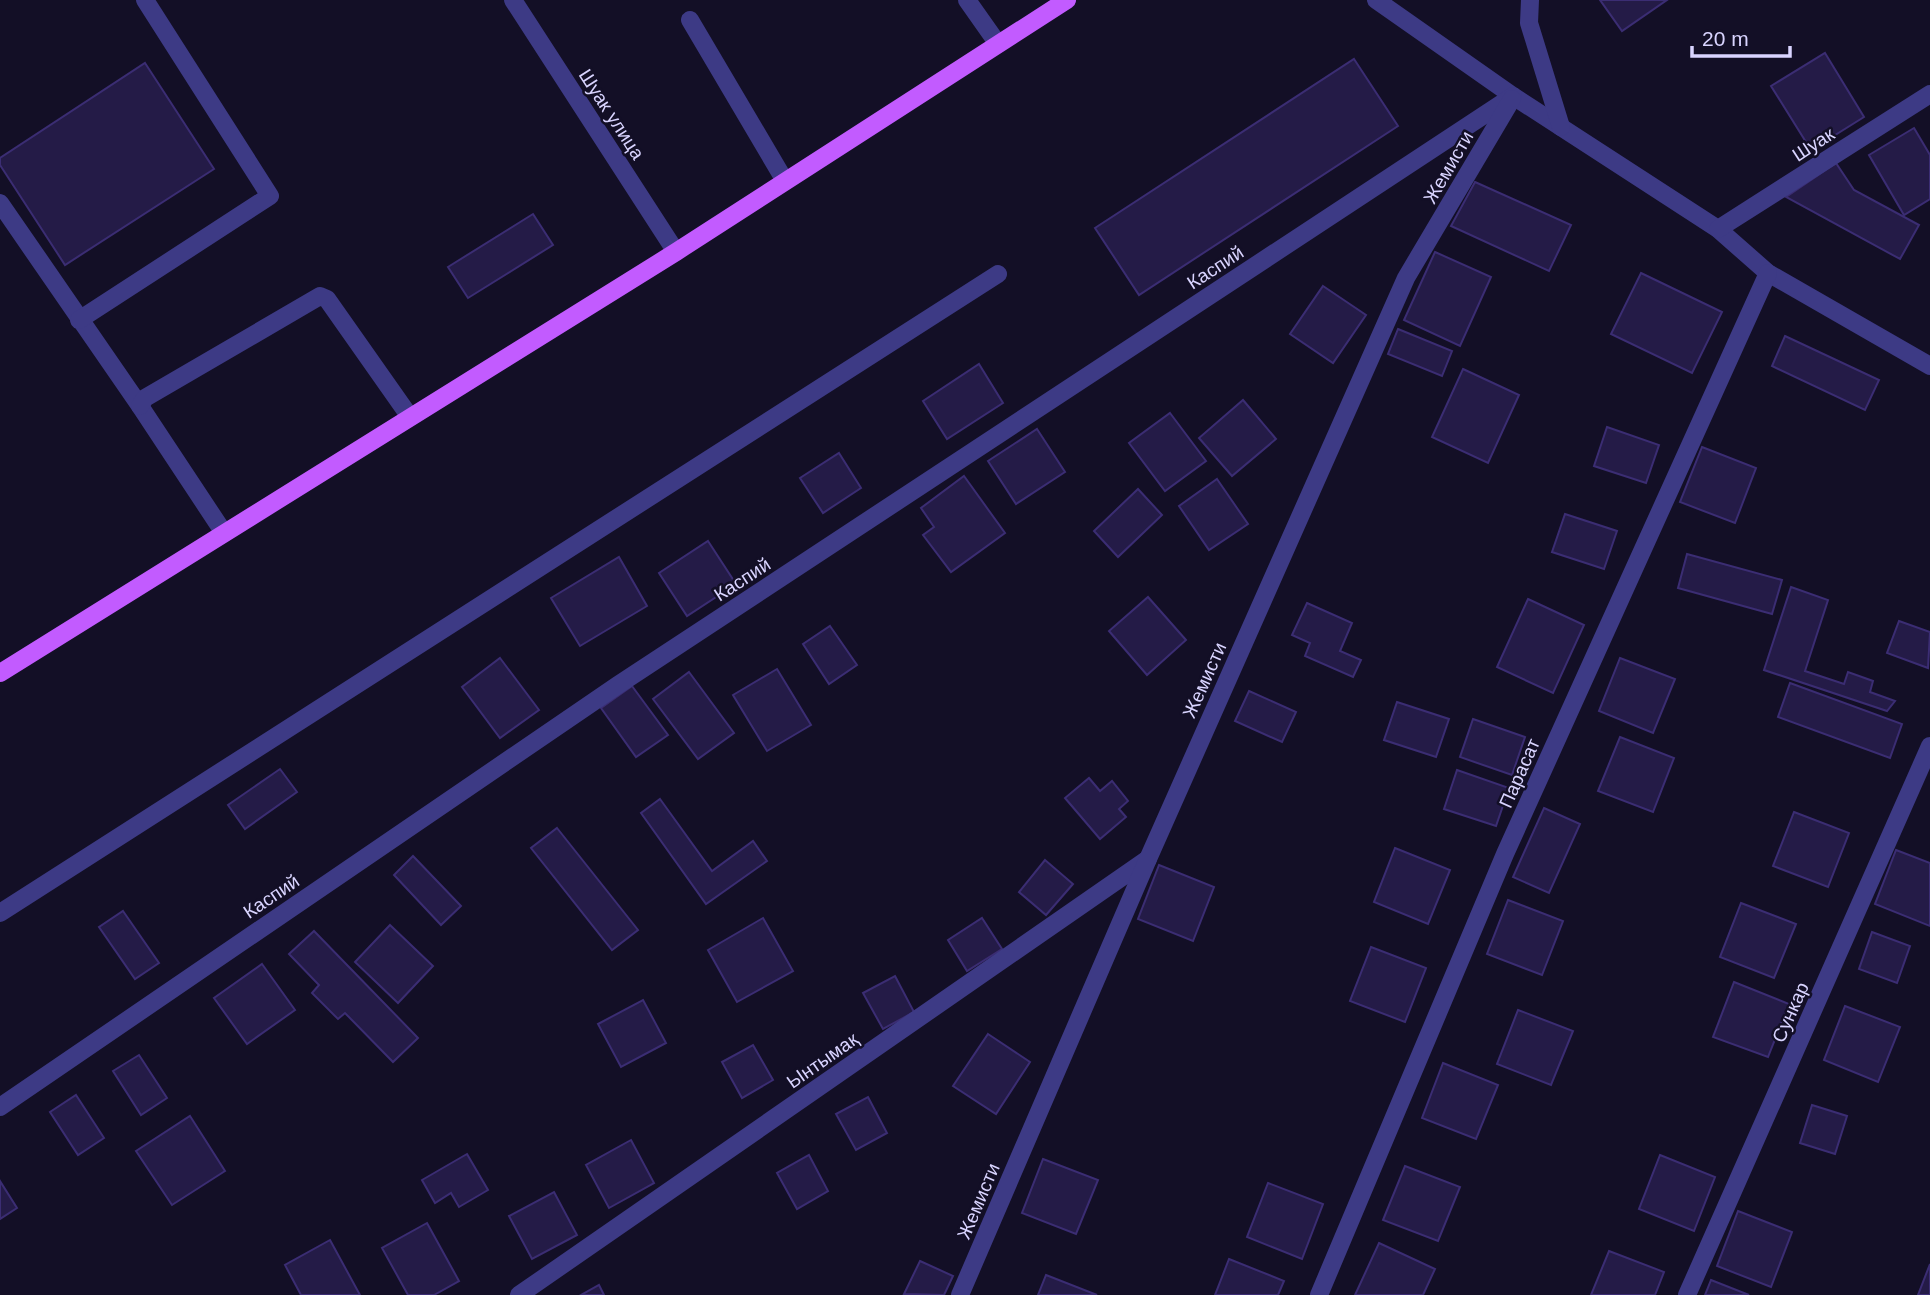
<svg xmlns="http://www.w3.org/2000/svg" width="1930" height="1295" viewBox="0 0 1930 1295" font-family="Helvetica,sans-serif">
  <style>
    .building { fill: #241b47; stroke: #3b2d73; stroke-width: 2 }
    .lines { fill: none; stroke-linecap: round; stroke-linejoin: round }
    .minor { stroke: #3d3a85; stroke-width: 18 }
    .major { stroke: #c25bff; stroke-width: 18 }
    .labels { text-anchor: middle; stroke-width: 5; stroke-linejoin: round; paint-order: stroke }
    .street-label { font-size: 19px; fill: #d9d4ff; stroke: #130f26 }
  </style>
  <rect width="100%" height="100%" fill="#130f26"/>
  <g class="building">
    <path d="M1600 0H1667L1622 31Z"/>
    <path d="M1825 53 1864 117 1811 150 1771 86Z"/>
    <path d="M1354 59 1398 126 1139 295 1095 228Z"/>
    <path d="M145 63 214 169 65 265 0 165V158Z"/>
    <path d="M1914 128 1930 155V199L1904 215 1869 155Z"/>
    <path d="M1836 163 1854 190 1919 225 1900 259 1786 197Z"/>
    <path d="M1475 182 1571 225 1549 271 1451 226Z"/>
    <path d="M533 214 553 245 468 298 448 267Z"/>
    <path d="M1435 252 1491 277 1460 346 1404 320Z"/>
    <path d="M1641 273 1722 312 1692 373 1611 334Z"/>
    <path d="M1323 286 1366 315 1333 363 1290 334Z"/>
    <path d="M1398 329 1452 351 1442 376 1388 354Z"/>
    <path d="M1785 336 1879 380 1865 410 1772 366Z"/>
    <path d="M979 364 1003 403 947 439 923 401Z"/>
    <path d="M1463 369 1519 395 1488 463 1432 437Z"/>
    <path d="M1243 400 1276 439 1232 476 1199 438Z"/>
    <path d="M1170 413 1206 461 1165 491 1129 443Z"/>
    <path d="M1607 427 1659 445 1646 483 1594 466Z"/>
    <path d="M1037 429 1065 472 1016 504 988 461Z"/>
    <path d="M1702 447 1756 468 1735 523 1680 502Z"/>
    <path d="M839 453 861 488 823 513 800 478Z"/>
    <path d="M964 476 1005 533 951 572 923 535 934 527 921 508Z"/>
    <path d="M1217 479 1248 524 1209 550 1179 506Z"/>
    <path d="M1138 489 1162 515 1118 557 1094 531Z"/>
    <path d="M1565 514 1617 531 1604 569 1552 552Z"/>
    <path d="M708 541 736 584 687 616 659 573Z"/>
    <path d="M1687 554 1782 580 1772 614 1678 588Z"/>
    <path d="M619 557 647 606 580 646 551 598Z"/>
    <path d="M1791 587 1828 600 1805 671 1844 684 1848 672 1873 681 1870 692 1895 701 1887 711 1764 670Z"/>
    <path d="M1148 597 1186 640 1147 675 1109 631Z"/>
    <path d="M1528 599 1584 625 1553 693 1497 667Z"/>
    <path d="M1307 603 1352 623 1340 651 1361 660 1353 677 1305 656 1310 643 1292 635Z"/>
    <path d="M1899 621 1930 632 1928 668 1887 653Z"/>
    <path d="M830 626 857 665 829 684 803 644Z"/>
    <path d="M500 658 539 710 500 738 462 687Z"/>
    <path d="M1620 658 1675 679 1653 733 1599 711Z"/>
    <path d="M777 669 811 725 767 751 733 695Z"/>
    <path d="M689 672 734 733 698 759 653 699Z"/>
    <path d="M1790 683 1902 724 1890 758 1778 717Z"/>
    <path d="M632 686 668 735 636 757 601 708Z"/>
    <path d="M1249 691 1296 712 1282 742 1235 721Z"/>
    <path d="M1397 702 1449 719 1436 757 1384 740Z"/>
    <path d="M1473 719 1525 737 1512 775 1460 757Z"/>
    <path d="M1620 737 1674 758 1653 812 1598 791Z"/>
    <path d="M280 769 297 792 245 829 228 805Z"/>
    <path d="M1457 770 1509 788 1496 826 1444 809Z"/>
    <path d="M1089 778 1100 791 1112 781 1128 801 1119 809 1126 817 1100 839 1065 798Z"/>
    <path d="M660 799 712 871 753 841 767 861 706 904 641 813Z"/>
    <path d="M1544 808 1580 824 1549 893 1513 877Z"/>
    <path d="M1794 812 1849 833 1828 887 1773 866Z"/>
    <path d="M557 828 638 930 612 950 531 848Z"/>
    <path d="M1395 848 1450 870 1428 924 1374 902Z"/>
    <path d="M1896 850 1930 863V926L1875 904Z"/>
    <path d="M413 856 461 906 441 925 394 875Z"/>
    <path d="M1045 860 1073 884 1046 915 1019 892Z"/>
    <path d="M1159 865 1214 887 1193 941 1138 919Z"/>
    <path d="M1508 900 1563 921 1542 975 1487 954Z"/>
    <path d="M1741 903 1796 924 1774 978 1720 957Z"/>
    <path d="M123 911 159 963 135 979 99 927Z"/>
    <path d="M763 918 793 971 737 1002 708 950Z"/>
    <path d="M982 918 1002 949 967 971 948 940Z"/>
    <path d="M390 925 433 966 398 1003 355 962Z"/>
    <path d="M314 931 418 1038 393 1062 345 1013 338 1019 312 993 319 985 289 954Z"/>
    <path d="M1872 932 1910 946 1897 983 1859 969Z"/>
    <path d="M1371 947 1426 968 1405 1022 1350 1001Z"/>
    <path d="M262 964 295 1010 247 1044 214 998Z"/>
    <path d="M895 976 914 1012 883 1029 863 993Z"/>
    <path d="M1734 982 1789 1004 1768 1057 1713 1037Z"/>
    <path d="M643 1000 666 1043 621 1067 598 1024Z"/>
    <path d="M1845 1006 1900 1027 1878 1082 1824 1060Z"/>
    <path d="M1518 1010 1573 1031 1551 1085 1497 1064Z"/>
    <path d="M988 1034 1030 1062 996 1114 953 1086Z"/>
    <path d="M753 1045 773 1080 742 1098 722 1062Z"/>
    <path d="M139 1055 167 1098 141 1115 113 1071Z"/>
    <path d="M1443 1063 1498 1085 1476 1139 1422 1118Z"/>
    <path d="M76 1095 104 1138 78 1155 50 1112Z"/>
    <path d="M868 1097 887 1133 856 1150 836 1114Z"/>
    <path d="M1812 1105 1847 1116 1835 1154 1800 1143Z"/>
    <path d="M190 1116 225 1171 172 1205 136 1151Z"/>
    <path d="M631 1140 654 1183 609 1208 586 1165Z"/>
    <path d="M467 1154 488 1190 459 1207 451 1193 435 1203 422 1180Z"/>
    <path d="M809 1155 828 1191 797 1209 777 1173Z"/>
    <path d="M1660 1155 1715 1177 1694 1231 1639 1209Z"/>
    <path d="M1043 1159 1098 1180 1076 1234 1022 1213Z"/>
    <path d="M1405 1166 1460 1187 1438 1241 1383 1220Z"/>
    <path d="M0 1181 17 1208 0 1219Z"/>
    <path d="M1268 1183 1323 1204 1302 1259 1247 1237Z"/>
    <path d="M554 1192 577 1235 532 1259 509 1216Z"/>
    <path d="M1738 1211 1792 1232 1771 1287 1717 1266Z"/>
    <path d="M427 1223 459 1281 434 1295H408L382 1248Z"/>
    <path d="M330 1240 360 1295H301L285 1265Z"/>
    <path d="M1379 1243 1435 1269 1423 1295H1355Z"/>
    <path d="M1609 1251 1664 1272 1655 1295H1591Z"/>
    <path d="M1229 1259 1284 1281 1278 1295H1215Z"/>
    <path d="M920 1261 953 1276 944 1295 904 1294Z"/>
    <path d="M1930 1264V1295H1918Z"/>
    <path d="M1046 1275 1097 1295H1038Z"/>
    <path d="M1711 1280 1749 1295H1705Z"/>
    <path d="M599 1285 604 1295H581Z"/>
  </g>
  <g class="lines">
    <g class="minor">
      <path d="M513 0 676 252"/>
      <path d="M967 0 998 44"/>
      <path d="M1376 0 1513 96 1718 229 1768 273 1930 366"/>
      <path d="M1530 0 1529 23 1561 127"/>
      <path d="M690 20 785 181"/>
      <path d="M0 203 140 406 224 533"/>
      <path d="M1718 229 1930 94"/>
      <path d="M79 320 270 196 145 0"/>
      <path d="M140 406 145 398 320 296 327 299 410 417"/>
      <path d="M0 913 998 274"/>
      <path d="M0 1107 618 685 1513 96"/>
      <path d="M519 1295 1148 859"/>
      <path d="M960 1295 1148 859 1406 278 1512 99"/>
      <path d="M1319 1295 1505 854 1768 273"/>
      <path d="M1687 1295 1930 746"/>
    </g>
    <path class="major" d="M0 673 676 252 1067 0"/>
  </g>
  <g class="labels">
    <g class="street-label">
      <text transform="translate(612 114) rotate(57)" y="7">Шуак улица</text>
      <text transform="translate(1813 144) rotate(-33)" y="7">Шуак</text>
      <text transform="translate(1448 167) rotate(-60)" y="7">Жемисти</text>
      <text transform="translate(1215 267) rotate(-33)" y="7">Каспий</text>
      <text transform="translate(742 579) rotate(-33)" y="7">Каспий</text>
      <text transform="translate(1204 680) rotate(-66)" y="7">Жемисти</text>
      <text transform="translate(1519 773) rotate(-66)" y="7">Парасат</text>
      <text transform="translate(271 896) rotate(-34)" y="7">Каспий</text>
      <text transform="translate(1790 1012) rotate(-66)" y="7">Сункар</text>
      <text transform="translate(822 1060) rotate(-35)" y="7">Ынтымақ</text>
      <text transform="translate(978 1201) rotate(-67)" y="7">Жемисти</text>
    </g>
  </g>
  <path d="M1692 46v10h98v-10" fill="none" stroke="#d9d4ff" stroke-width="3.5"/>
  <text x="1702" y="46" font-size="21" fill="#d9d4ff" stroke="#130f26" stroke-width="5" paint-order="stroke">20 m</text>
</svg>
